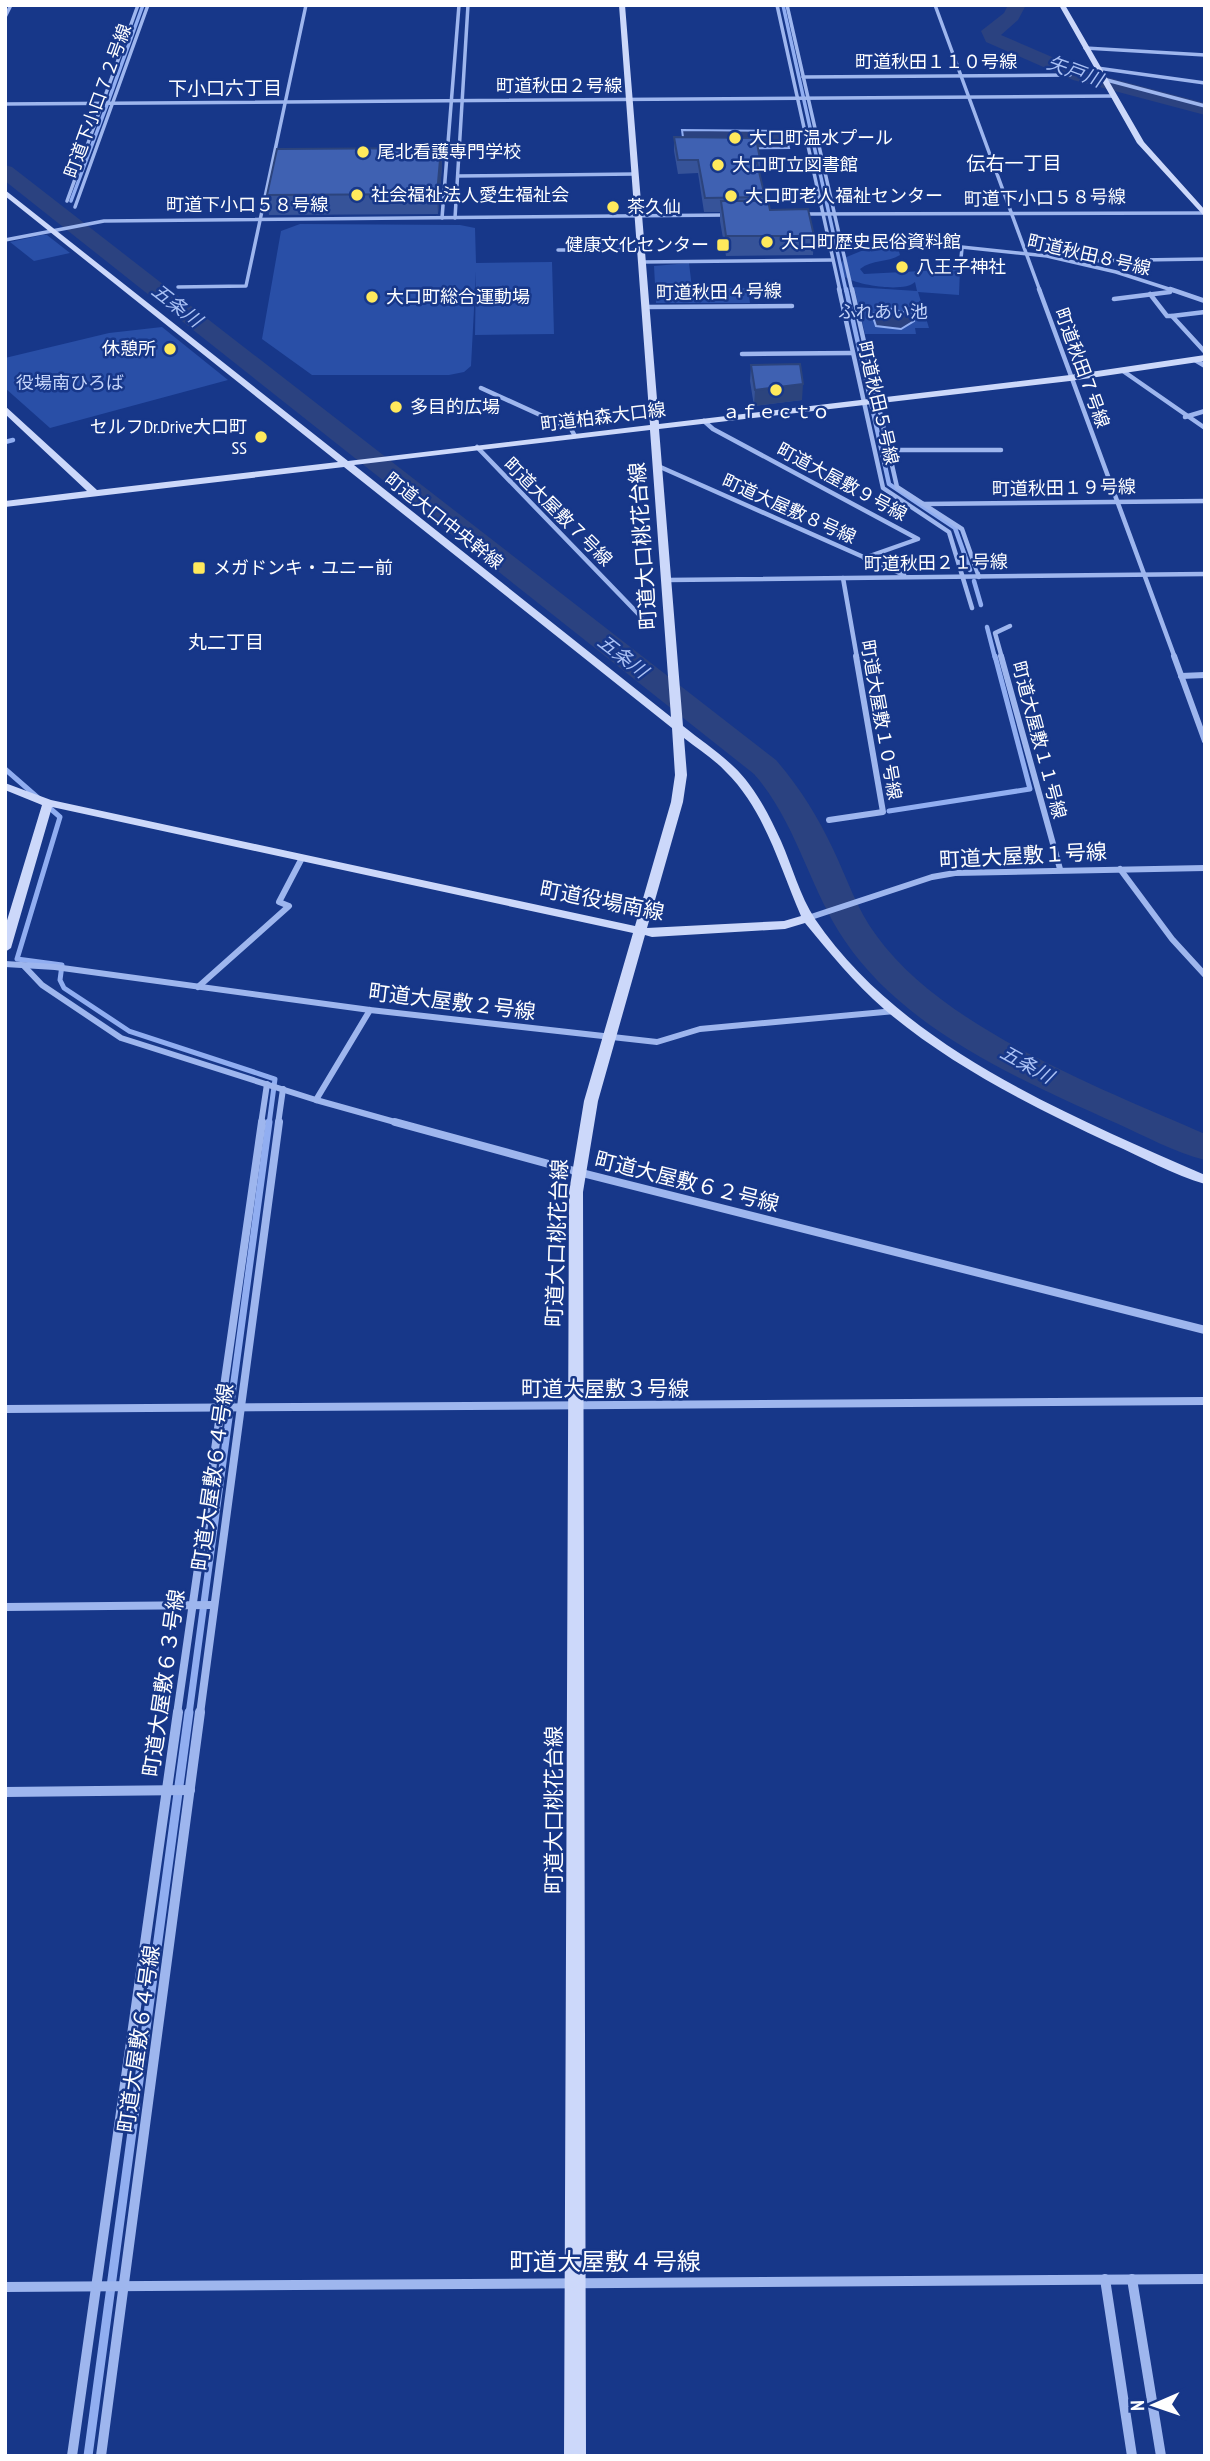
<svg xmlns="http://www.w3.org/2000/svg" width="1210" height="2461" viewBox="0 0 1210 2461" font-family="'PT Sans Narrow','Noto Sans JP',sans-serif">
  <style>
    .green { fill: #294fa7 }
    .water { fill: #2b4280; stroke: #91aef1; stroke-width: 2 }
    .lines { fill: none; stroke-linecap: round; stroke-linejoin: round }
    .stream-far4 { stroke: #91aef1; stroke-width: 3.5 }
    .stream-far3 { stroke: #91aef1; stroke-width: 4.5 }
    .stream-far2 { stroke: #91aef1; stroke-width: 5 }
    .stream-far1 { stroke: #91aef1; stroke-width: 7 }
    .stream { stroke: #91aef1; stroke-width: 9 }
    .river { fill: #2b4280; fill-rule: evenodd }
    .street-far4 { stroke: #9eb6ee; stroke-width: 3.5 }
    .street-far3 { stroke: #9eb6ee; stroke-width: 4.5 }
    .street-far2 { stroke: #9eb6ee; stroke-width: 6 }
    .street-far1 { stroke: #9eb6ee; stroke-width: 8 }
    .street { stroke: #9eb6ee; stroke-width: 10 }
    .secondary { fill: #ccd8fa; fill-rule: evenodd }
    .wall { fill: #365399 }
    .shaded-wall { fill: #2c447d }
    .building { fill: #3f61b2; stroke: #2c447d; stroke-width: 2 }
    .poi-dot { fill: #ffe95c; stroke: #173789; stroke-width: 2.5 }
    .labels { text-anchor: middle; stroke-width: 5; stroke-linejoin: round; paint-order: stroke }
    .far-street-label { font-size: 18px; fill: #fff; stroke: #173789 }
    .far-poi-label { font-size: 18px; fill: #fff; stroke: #173789; text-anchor: start }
    .far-park-label { font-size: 18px; fill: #c4d4fa; stroke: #173789 }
    .far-water-label { font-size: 19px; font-style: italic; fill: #aac1f5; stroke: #173789 }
    .far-neighbourhood-label { font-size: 19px; fill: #fff; stroke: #173789 }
    .street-label { font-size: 21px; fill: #fff; stroke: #173789 }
    .near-street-label { font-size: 24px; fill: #fff; stroke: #173789 }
  </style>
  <rect width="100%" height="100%" fill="#173789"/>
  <g class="green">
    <path d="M300 224 460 225 475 228 476 263 552 262 554 334 475 335 476 271 471 366 464 372 449 375H312L262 339 281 231Z"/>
    <path d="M42 235H47L70 253 34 261 10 242Z"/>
    <path d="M876 245H897L900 255C887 263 873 259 860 269L864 274 960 269 959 295 918 292 929 328H915L916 334H865L854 287 917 291 915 282C904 293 857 285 845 277L841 265 844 258Z"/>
    <path d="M689 263 692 288H748L750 303H656L654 266Z"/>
    <path d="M162 327 228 380 50 428 5 388V358L109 333Z"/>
  </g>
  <g class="water">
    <path d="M682 130 785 131 789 148 702 149 684 145Z"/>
    <path d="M888 308 911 314 914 321 901 329 876 326 872 314Z"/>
  </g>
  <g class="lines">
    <g class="stream-far4">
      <path d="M783 5 846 291"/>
      <path d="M108 102 143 5"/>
      <path d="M71 201 107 105"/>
    </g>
    <g class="stream-far3">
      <path d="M846 289 889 484 955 528 970 570"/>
      <path d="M5 442 13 440"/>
      <path d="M974 581 981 605"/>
      <path d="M987 627 995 658"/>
    </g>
    <g class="stream-far2">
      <path d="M5 769 60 817 17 959 62 965 60 980 64 988 129 1031 275 1079 269 1124"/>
      <path d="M889 811 1030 789 995 656"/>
    </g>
    <path class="stream-far1" d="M189 1714 269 1122"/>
    <path class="stream" d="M88 2456 189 1712"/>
    <g class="river">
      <path d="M1008 5H1026L1018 20 1001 35 1087 72 1205 103V115L1073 80 986 42 981 31 1004 13Z"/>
      <path d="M5 165 12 167 776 760C800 788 818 817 833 849 847 878 857 910 876 935 942 1028 1102 1089 1205 1134V1160C1174 1152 1145 1136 1116 1123 1021 1080 906 1031 845 941 809 888 797 823 754 774L5 181Z"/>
    </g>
    <g class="street-far4">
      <path d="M777 5 840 291"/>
      <path d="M787 5 852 291"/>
      <path d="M935 5 1040 291"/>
      <path d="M5 17 11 5"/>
      <path d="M1085 48 1205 55"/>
      <path d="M1097 68 1205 83"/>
      <path d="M803 77 1070 75"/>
      <path d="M1103 79 1205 106"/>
      <path d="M5 104 1112 96"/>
      <path d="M458 176 635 174"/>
      <path d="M67 201 138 5"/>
      <path d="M75 207 148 5"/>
      <path d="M802 214 1205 213"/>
      <path d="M442 218 459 5"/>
      <path d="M455 218 468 5"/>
      <path d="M839 234 1047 256 1116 272 1175 291"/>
      <path d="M5 240 104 221 727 215"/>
      <path d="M558 250H641"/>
      <path d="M1076 261 1205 259"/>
      <path d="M642 262 832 260"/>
      <path d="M960 269 962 248"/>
      <path d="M178 287 246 286 306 5"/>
    </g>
    <g class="street-far3">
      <path d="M839 289 883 488 949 532 972 608"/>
      <path d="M852 289 897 487 962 529 979 577"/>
      <path d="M1039 289 1175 658"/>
      <path d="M1170 289 1205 301"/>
      <path d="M1150 294 1167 316H1172"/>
      <path d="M1114 299 1170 292"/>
      <path d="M645 307 792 306"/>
      <path d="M1205 312 1172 316 1205 352"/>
      <path d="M742 354 853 353"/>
      <path d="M1195 360 1205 366"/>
      <path d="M1123 371 1205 428"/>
      <path d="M481 388 571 429 575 436"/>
      <path d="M1185 417 1205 411"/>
      <path d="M704 421 713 429 918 539 864 558"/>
      <path d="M477 447 649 625"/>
      <path d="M888 450H1001"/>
      <path d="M658 466 904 575"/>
      <path d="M923 504 1205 501"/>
      <path d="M843 578 857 658"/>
      <path d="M667 580 1205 574"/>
      <path d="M1002 658 995 633 1010 626"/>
    </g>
    <g class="street-far2">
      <path d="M1001 656 1060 869"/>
      <path d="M1174 656 1205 741"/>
      <path d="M1181 676 1205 675"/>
      <path d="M829 820 883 812 856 656"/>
      <path d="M1120 869 1172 939 1205 975"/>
      <path d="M808 918 932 877 955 873 1205 868"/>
      <path d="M5 964 55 967 370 1010 657 1042 700 1029 895 1011"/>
      <path d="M24 966 42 985 121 1038 316 1100 402 1124"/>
      <path d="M198 987 289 906 279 902 302 858"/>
      <path d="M316 1100 370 1010"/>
      <path d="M261 1124 267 1084"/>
      <path d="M278 1124 283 1089"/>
    </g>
    <g class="street-far1">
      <path d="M395 1122 578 1172 1205 1330"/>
      <path d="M5 1409 1205 1401"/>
      <path d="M5 1607 214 1605"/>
      <path d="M177 1714 262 1122"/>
      <path d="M200 1714 279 1122"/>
    </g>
    <g class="street">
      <path d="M5 1792 190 1790"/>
      <path d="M1105 2279 1132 2456"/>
      <path d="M1132 2279 1161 2456"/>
      <path d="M5 2287 1205 2279"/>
      <path d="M72 2456 178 1712"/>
      <path d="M101 2456 200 1712"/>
    </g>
    <g class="secondary">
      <path d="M619 5H625L659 424 1070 375 1205 355V361L1070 381 659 429 683 726C699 739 717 751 733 766 754 785 769 815 781 841 792 866 800 896 815 919 903 1048 1067 1114 1205 1175V1184C1173 1175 1142 1157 1112 1144 1033 1107 951 1066 884 1009 854 983 830 953 805 923L785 929 652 937 645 935 598 1101 583 1192 586 2456H564L569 1192 584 1101 633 933 52 807 11 948 5 952V927L42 805 5 790V783L51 800 635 926 671 802 675 775 672 728 344 467 5 507V501L87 491 5 414V406L97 490 338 462 5 196V190L348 461 650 425ZM650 430 671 717 354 465ZM684 738C698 749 714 759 726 772 765 810 780 868 801 916L784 921 647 928 683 802 687 775Z"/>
      <path d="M1059 5H1065L1144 142 1205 210V217L1137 143Z"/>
    </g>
  </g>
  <g class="wall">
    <path d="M674 137 760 159V173L765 201 770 210 814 236 813 255 726 256 720 221V212H704L698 173 678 174 674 151Z"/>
    <path d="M441 148 442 166 438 214 269 215 267 195Z"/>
    <path d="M751 365 802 400 754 406 750 381Z"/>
  </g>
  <g class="shaded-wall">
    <path d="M441 148 442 166 438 214 437 194Z"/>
    <path d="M803 384 802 400 754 406 755 390Z"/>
  </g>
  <g class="building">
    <path d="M674 137 756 138 760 159H756L765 197 705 198 698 160H678Z"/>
    <path d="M441 148 437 194 267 195 277 149Z"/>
    <path d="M721 201H768L770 210 808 209 814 236H726Z"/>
    <path d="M800 364 803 384 755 390 751 365Z"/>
  </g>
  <g class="poi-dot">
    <circle cx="735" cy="138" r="7"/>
    <circle cx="363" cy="152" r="7"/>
    <circle cx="718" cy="165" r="7"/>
    <circle cx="357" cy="195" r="7"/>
    <circle cx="731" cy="196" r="7"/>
    <circle cx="613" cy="207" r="7"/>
    <circle cx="767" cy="242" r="7"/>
    <rect x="716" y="238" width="14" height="14" rx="3.5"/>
    <circle cx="902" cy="267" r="7"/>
    <circle cx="372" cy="297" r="7"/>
    <circle cx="170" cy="349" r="7"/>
    <circle cx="776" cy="390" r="7"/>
    <circle cx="396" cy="407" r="7"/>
    <circle cx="261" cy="437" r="7"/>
    <rect x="192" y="561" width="14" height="14" rx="3.5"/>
  </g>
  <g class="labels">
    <g class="far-street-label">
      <text x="936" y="68">町道秋田１１０号線</text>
      <text x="559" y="92">町道秋田２号線</text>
      <text transform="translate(98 101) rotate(-70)" y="6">町道下小口７２号線</text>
      <text transform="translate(1045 198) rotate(-1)" y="6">町道下小口５８号線</text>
      <text x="247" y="211">町道下小口５８号線</text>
      <text transform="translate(1089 255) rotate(13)" y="6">町道秋田８号線</text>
      <text transform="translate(719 292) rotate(-1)" y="6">町道秋田４号線</text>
      <text transform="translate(1082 368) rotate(70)" y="6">町道秋田７号線</text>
      <text transform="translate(878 403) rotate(77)" y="6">町道秋田５号線</text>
      <text transform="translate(603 417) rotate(-7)" y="6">町道柏森大口線</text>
      <text transform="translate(842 482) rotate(28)" y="6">町道大屋敷９号線</text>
      <text transform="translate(1064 488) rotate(-1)" y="6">町道秋田１９号線</text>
      <text transform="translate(789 509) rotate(24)" y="6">町道大屋敷８号線</text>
      <text transform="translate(558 512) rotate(45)" y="6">町道大屋敷７号線</text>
      <text transform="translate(444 521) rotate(38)" y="6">町道大口中央幹線</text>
      <text transform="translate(936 563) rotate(-1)" y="6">町道秋田２１号線</text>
      <text transform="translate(881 720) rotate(80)" y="6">町道大屋敷１０号線</text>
      <text transform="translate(1039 740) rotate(75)" y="6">町道大屋敷１１号線</text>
    </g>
    <g class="far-poi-label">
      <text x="749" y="144">大口町温水プール</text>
      <text x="377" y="158">尾北看護専門学校</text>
      <text x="732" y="171">大口町立図書館</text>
      <text x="371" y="201">社会福祉法人愛生福祉会</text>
      <text x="745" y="202">大口町老人福祉センター</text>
      <text x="627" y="213">茶久仙</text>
      <text x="781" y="248">大口町歴史民俗資料館</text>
      <text x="709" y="251" text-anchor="end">健康文化センター</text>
      <text x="916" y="273">八王子神社</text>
      <text x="386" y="303">大口町総合運動場</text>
      <text x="156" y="355" text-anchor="end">休憩所</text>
      <text x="410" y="413">多目的広場</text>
      <text x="776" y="418" text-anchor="middle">ａｆｅｃｔｏ</text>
      <text x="247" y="433" text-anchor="end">セルフDr.Drive大口町<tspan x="247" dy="21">SS</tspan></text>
      <text x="213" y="574">メガドンキ・ユニー前</text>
    </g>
    <g class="far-park-label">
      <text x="883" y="318">ふれあい池</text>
      <text x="70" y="389">役場南ひろば</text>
    </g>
    <g class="far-water-label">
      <text transform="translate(1075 71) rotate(20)" y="7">矢戸川</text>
      <text transform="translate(177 305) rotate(38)" y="7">五条川</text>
      <text transform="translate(623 656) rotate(38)" y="7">五条川</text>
      <text transform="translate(1027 1064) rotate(29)" y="7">五条川</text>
    </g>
    <g class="far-neighbourhood-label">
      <text x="225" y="95">下小口六丁目</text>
      <text x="1014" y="170">伝右一丁目</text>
      <text x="226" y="649">丸二丁目</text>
    </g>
    <g class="street-label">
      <text transform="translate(643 546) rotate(-94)" y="7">町道大口桃花台線</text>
      <text transform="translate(1023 856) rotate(-3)" y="7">町道大屋敷１号線</text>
      <text transform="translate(602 901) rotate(11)" y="7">町道役場南線</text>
      <text transform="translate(452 1002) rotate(7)" y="7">町道大屋敷２号線</text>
      <text transform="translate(687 1182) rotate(14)" y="7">町道大屋敷６２号線</text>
      <text transform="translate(557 1243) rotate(-88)" y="7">町道大口桃花台線</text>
      <text x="605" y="1396">町道大屋敷３号線</text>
      <text transform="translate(213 1477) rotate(-82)" y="7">町道大屋敷６４号線</text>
      <text transform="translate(164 1683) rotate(-82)" y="7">町道大屋敷６３号線</text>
      <text transform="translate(554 1810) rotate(-90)" y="7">町道大口桃花台線</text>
      <text transform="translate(139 2039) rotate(-82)" y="7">町道大屋敷６４号線</text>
    </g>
    <g class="near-street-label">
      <text x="605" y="2270">町道大屋敷４号線</text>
    </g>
  </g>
  <rect width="1210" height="2461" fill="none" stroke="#ffffff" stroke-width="14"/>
  <g transform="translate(1154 2405) rotate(268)" stroke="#173789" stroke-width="5" paint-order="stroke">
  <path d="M0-5L12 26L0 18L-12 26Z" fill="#ffffff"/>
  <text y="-10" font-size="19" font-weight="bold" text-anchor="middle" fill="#ffffff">N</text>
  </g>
</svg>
